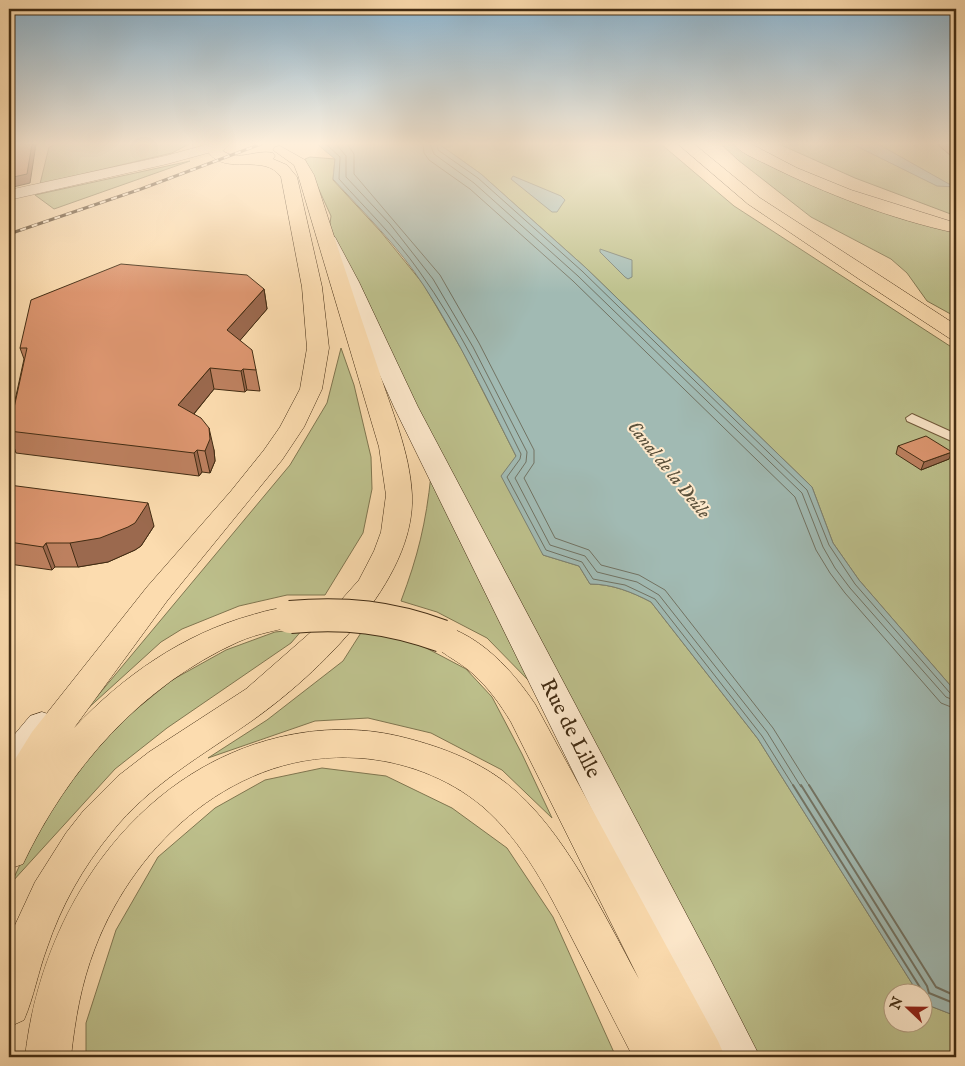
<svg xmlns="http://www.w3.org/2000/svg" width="965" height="1066" viewBox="0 0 965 1066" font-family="'IM FELL English',serif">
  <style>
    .green { fill: #bdc08c; stroke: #807650 }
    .water { fill: #a1bab3; stroke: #7b8173 }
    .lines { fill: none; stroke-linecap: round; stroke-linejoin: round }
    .shore-far1 { stroke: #727363; stroke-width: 1 }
    .shore { stroke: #727363; stroke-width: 2 }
    .lane-casing { stroke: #70583a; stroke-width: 2 }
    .street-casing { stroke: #70583a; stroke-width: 1 }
    .secondary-casing { stroke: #422c13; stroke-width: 1 }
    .primary-casing { stroke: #422c13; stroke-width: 1 }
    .highway-casing { stroke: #422c13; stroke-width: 1 }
    .lane { fill: #fde8cb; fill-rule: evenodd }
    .street { fill: #fde8cb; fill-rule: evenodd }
    .secondary { fill: #fde8cb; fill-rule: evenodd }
    .primary { fill: #fcdcaf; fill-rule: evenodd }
    .highway { fill: #fcdcaf; fill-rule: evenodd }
    .rail-casing { stroke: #422c13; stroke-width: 3 }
    .rail { stroke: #fde8cb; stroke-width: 2; stroke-dasharray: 6; stroke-linecap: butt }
    .primary-bridge-casing { stroke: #422c13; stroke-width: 34; stroke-linecap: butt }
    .primary-bridge { stroke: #fcdcaf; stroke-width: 32 }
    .wall { fill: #be8160; stroke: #422c13 }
    .shaded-wall { fill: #9b694e; stroke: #422c13 }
    .building { fill: #dd9670; stroke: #422c13 }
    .labels { text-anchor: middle; stroke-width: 4; stroke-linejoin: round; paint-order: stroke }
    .water-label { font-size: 19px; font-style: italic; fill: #5a503b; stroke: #fde8cb }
    .near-street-label { font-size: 21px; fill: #422c13; stroke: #fde8cb }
  </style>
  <rect width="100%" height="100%" fill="#fcdcaf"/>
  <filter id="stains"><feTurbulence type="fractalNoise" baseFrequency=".004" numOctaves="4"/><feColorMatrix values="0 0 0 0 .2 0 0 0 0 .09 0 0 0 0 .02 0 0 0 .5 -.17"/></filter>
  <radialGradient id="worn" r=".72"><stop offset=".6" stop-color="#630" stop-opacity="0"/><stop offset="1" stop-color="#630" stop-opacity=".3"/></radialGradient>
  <g class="green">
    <path d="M57 144H189L172 153 40 184 49 147Z"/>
    <path d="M439 144H661L734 206 956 350V692L859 580 833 543 812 487 586 268 481 174Z"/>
    <path d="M721 144H733L753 156 891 213 956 232V317L927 301 907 273 891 259 811 217 738 160Z"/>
    <path d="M779 144H937L956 160V216L855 178Z"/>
    <path d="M310 157 335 159 333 180 381 232 424 285 463 352 516 456 543 555 579 566 590 584C612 584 632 592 651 602L758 739 918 993 892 994V1024H922L923 1000 925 1004 956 1016V1057H742L687 958 328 240 331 216 305 159Z"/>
    <path d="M190 161 54 209 35 195Z"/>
    <path d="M341 348 354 385 371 457 372 489 363 533 325 595H287L239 606 182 629 161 642 85 711 290 465 327 403Z"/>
    <path d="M431 475 532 684 487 638 437 612 401 601C418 556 426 523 431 475Z"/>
    <path d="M364 628 413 641 466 669 492 697 522 754 552 818 502 770 431 733 368 718 315 721 208 758 267 720 343 661Z"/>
    <path d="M303 629 291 643 167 728 115 769 12 882 45 810 100 739 172 680 226 650 275 632Z"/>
    <path d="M322 768 386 776 452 808 507 848 553 917 616 1057H86V1023L116 930 158 857 215 808 265 780Z"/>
  </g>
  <g class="water">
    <path d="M317 144H439L481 174 586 268 812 487 833 543 859 580 956 692V1016L925 1004 922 994 918 993 758 739 651 602C632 592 612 584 590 584L579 566 543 555 501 476 516 456C487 399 459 340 424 286 399 247 364 213 333 179L335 159Z"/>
    <path d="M852 144H878L949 184H956V187L937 186Z"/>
    <path d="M513 176 561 196 565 200 557 212H552L511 179Z"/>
    <path d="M600 249 632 260V277L628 279 625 277 600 252Z"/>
  </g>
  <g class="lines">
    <g class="shore-far1">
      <path d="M326 144 340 157 339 179C366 209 396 238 419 271 460 328 490 392 521 454L520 459 507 477 546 550 582 562 593 579 625 585 655 599 762 736 794 787"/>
      <path d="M336 144 346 156V177L390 224 433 279 473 347 527 452 526 462 515 478 550 545 585 556 597 572 637 582 659 595 767 732 801 787"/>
      <path d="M347 144 354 154V174L440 275 479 343 534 450V463L524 478 555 538 589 550 601 565 639 575 665 590 773 728 810 787"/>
      <path d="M423 144 424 153 429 160 470 189 573 281 795 497 816 550 830 573 845 593 941 703 956 709"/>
      <path d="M430 144 434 154 474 183 578 276 802 493 823 547 835 568 850 588 946 697 956 701"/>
      <path d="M437 144 438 150 478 178 582 271 807 490 829 545 855 584 950 693 956 695"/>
    </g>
    <g class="shore">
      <path d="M793 785 921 989 922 994"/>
      <path d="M801 785 927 986 929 993 956 1004"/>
      <path d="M809 785 936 987 956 996"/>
    </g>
    <g class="lane-casing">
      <path id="lane" d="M912 414 956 434V443L907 421 906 418Z"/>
    </g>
    <g class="street-casing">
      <path id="street" d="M209 144 228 145 226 148 167 164 9 200V190L165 156Z"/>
    </g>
    <g class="secondary-casing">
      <g id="secondary">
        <path d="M329 236 335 237 359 282 418 407 711 961 760 1057H713L394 407 320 241 323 237Z"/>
        <path d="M42 712 54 716 59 725 54 734 22 776 9 780V741L30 716Z"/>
      </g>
    </g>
    <g class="primary-casing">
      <g id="primary">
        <path d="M214 144H230L223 151C239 162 256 149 273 153L275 156 273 159 287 165 297 177 322 287 329 348 322 389 304 427 282 460 167 601 74 728C123 676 183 634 252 615 269 610 285 605 301 610L305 617 301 624C280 630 258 633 238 642 141 686 68 769 23 864L9 869V769L32 732 147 587 231 491 264 450 280 427 300 389 307 348 302 287 281 177C264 152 226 177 208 152Z"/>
        <path d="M280 146 305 160 314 175C335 239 356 304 378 368 391 409 410 452 412 495 416 580 318 674 253 720 203 755 150 784 111 833 83 867 61 906 47 948 38 972 34 997 24 1020L9 1027V938L35 882 66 833 84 810 118 776 149 752 246 689 319 625 359 580 374 551 381 532 386 495 379 447 298 175 294 165 273 150 275 147Z"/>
        <path d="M866 269 873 271 956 325V340L949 338 859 279 857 275 859 271Z"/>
        <path d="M442 625C482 637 512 670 535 704L718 1041 725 1057H633C613 1019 594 980 574 942 549 893 524 842 482 806 447 777 403 761 359 758 238 749 136 841 95 948 81 984 75 1020 71 1057H25C41 913 133 772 280 737 319 728 359 727 398 736 436 745 475 759 506 783 563 827 605 917 639 979L511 722C500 704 488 687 472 673 458 660 436 652 426 636L431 628Z"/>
      </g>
    </g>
    <g class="highway-casing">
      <g id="highway">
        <path d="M678 144H694L760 198 873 271 875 275 873 279 866 281 859 279 748 204Z"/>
        <path d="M734 144H751L797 168 851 190 956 223V233C891 219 826 194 766 164 756 159 740 153 734 144Z"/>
      </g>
    </g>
    <use href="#lane" class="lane"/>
    <use href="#street" class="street"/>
    <use href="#secondary" class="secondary"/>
    <use href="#primary" class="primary"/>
    <use href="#highway" class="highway"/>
    <g class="rail-casing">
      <path id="rail" d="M9 234 141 189 261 144"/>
    </g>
    <use href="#rail" class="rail"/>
    <g class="primary-bridge-casing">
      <path id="primary-bridge" d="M290 617C345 612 390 617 442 636"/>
    </g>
    <use href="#primary-bridge" class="primary-bridge"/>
  </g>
  <g class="wall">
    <path d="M937 144H956V160Z"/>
    <path d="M264 289 267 309 240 340 256 370 260 391 247 390 245 392 214 389 194 414 214 450 215 461 210 473 202 472 199 476 16 453 9 432V428L24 359 20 348Z"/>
    <path d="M898 446 949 459 921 470 896 454Z"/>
    <path d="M9 485 154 526 141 546 135 550 108 562 78 567H55L52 570 9 564Z"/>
  </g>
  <g class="shaded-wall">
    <path d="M32 144H36L30 183 9 188V178Z"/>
    <path d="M264 289 267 309 231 351 227 330Z"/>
    <path d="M210 368 214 389 183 427 178 405Z"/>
    <path d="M243 369 247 390 245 392 241 371Z"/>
    <path d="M209 428 214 450 215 461 210 473 205 451Z"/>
    <path d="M197 450 202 472 199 476 194 453Z"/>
    <path d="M952 452 949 459 921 470 924 462Z"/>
    <path d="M148 503 154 526 141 546 135 550 108 562 78 567 70 543Z"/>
    <path d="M46 543 55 567 52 570 43 547Z"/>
  </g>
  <g class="building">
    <path d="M9 144H32L27 174 9 178Z"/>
    <path d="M121 264 247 275 264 289 227 330 252 350 256 370 243 369 241 371 210 368 178 405 201 418 209 428 210 439 205 451 197 450 194 453 9 431 27 348H20L31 300Z"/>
    <path d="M926 436 952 452 924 462 898 446Z"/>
    <path d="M9 485 148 503 135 523 128 527 100 538 70 543H46L43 547 9 542Z"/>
  </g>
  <linearGradient id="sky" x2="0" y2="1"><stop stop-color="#8bb6d3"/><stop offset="0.49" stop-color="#feefdb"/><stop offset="1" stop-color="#feefdb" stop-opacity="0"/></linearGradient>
  <rect width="965" height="293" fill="url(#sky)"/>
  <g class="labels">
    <g class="water-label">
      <text transform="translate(670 469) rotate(51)" y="7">Canal de la Deûle</text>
    </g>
    <g class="near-street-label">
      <text transform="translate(571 728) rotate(63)" y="7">Rue de Lille</text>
    </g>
  </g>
  <rect width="965" height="1066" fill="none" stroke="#fcdcaf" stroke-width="30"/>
  <rect x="10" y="10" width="945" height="1046" fill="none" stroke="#422c13" stroke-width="2.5"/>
  <rect x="15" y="15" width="935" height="1036" fill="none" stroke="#422c13"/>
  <g transform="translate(908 1008) rotate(292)"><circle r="24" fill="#fde8cb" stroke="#b29d81"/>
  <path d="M0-4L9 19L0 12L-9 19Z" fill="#8f2418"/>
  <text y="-8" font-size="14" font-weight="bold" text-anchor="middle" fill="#422c13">N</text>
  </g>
  <rect width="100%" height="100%" filter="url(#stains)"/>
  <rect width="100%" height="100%" fill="url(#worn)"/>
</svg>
